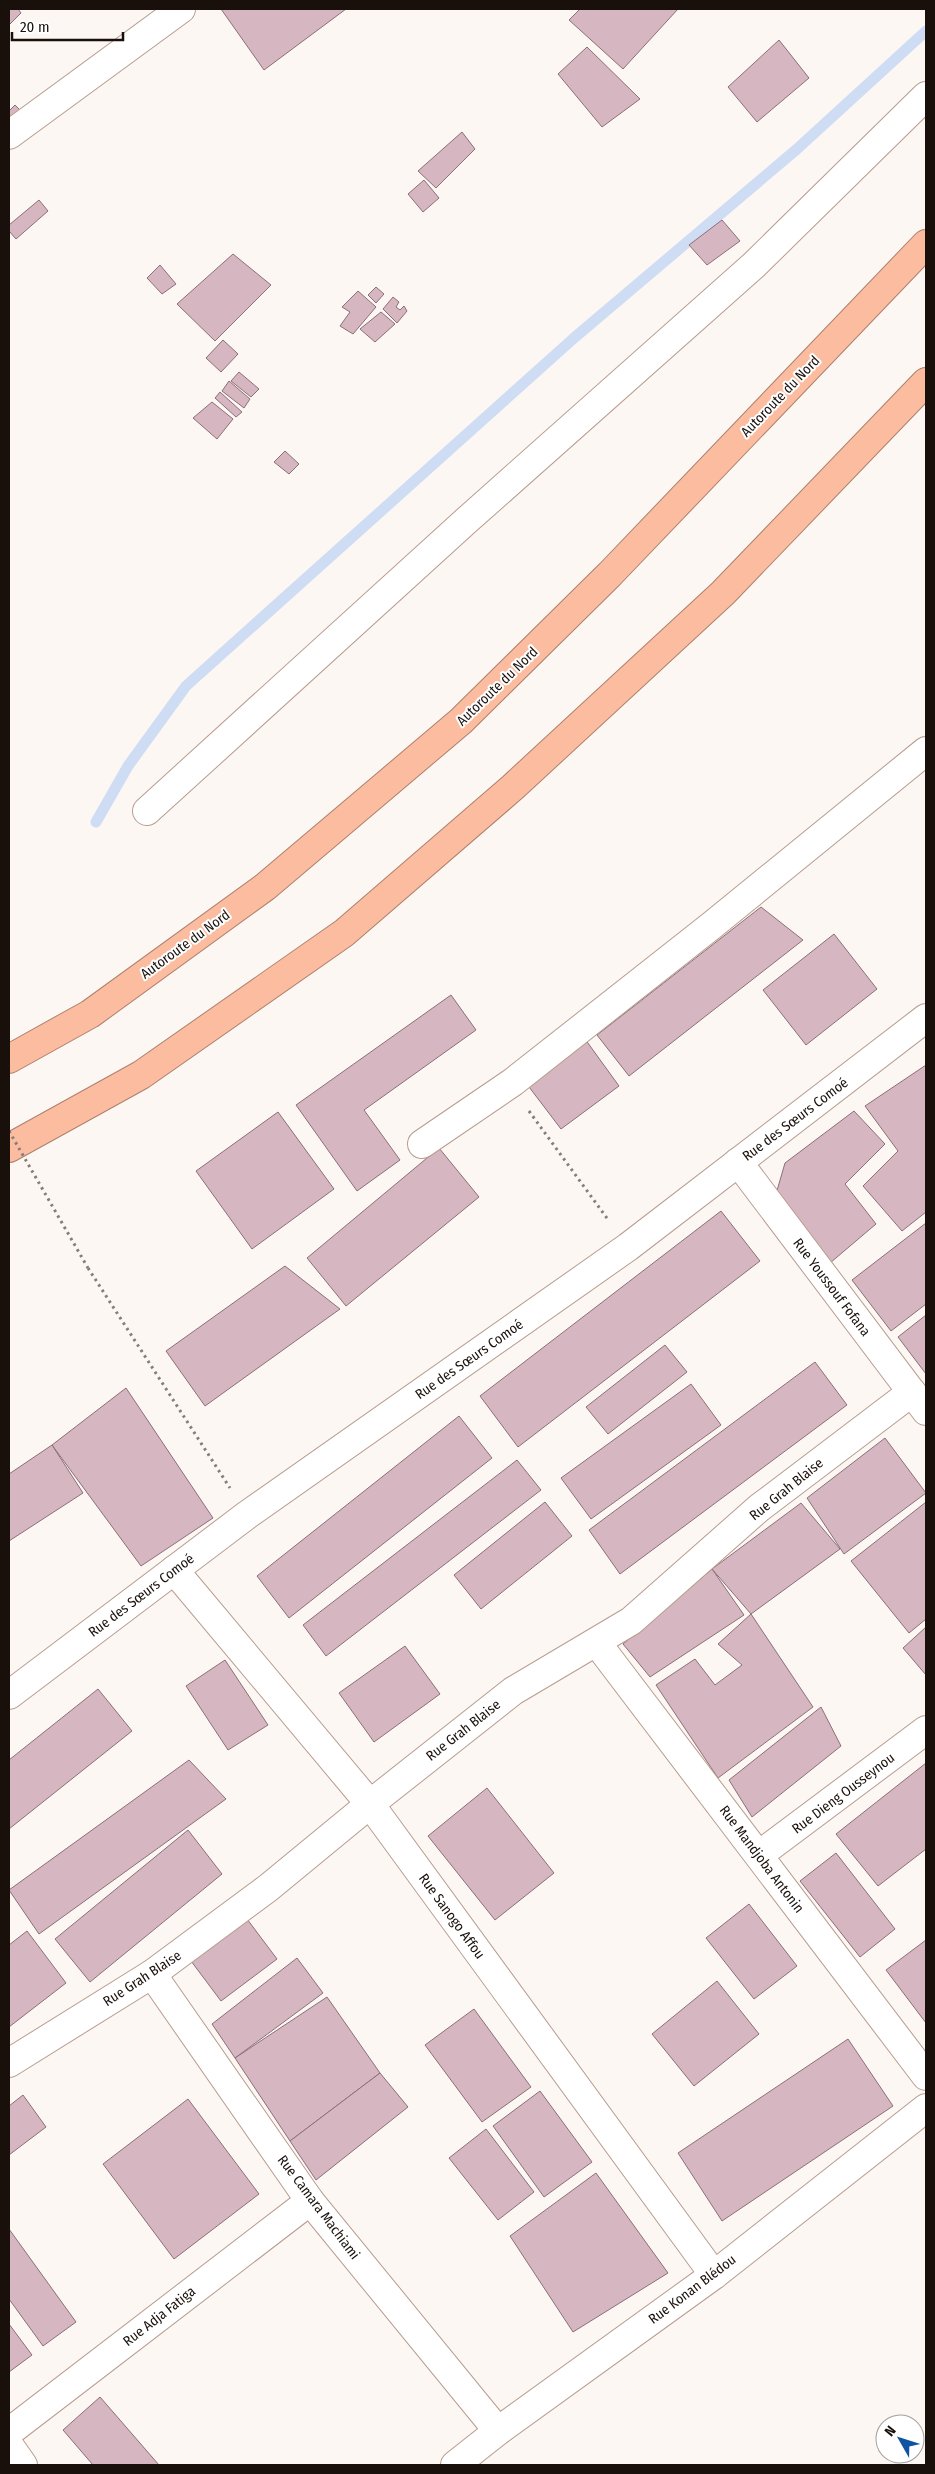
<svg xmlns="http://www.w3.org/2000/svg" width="935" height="2474" viewBox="0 0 935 2474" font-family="'Fira Sans Condensed',sans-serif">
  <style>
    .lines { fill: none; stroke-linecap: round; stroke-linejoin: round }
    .stream { stroke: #cfddf4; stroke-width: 11 }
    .building { fill: #d6b7c1; stroke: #8b6f78 }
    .minor-casing { stroke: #b89c8f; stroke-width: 30 }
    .highway-casing { stroke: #ad806c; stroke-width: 30 }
    .path { stroke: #847d79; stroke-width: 3; stroke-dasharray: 2.5 4; stroke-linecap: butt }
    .minor { stroke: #fff; stroke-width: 28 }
    .highway { stroke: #fcbca0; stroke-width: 28 }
    .path-bridge { stroke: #847d79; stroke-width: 3; stroke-dasharray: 2.5 4; stroke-linecap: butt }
    .labels { text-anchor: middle; stroke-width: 4; stroke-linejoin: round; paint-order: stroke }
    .street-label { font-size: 14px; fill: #19100b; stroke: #fff }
  </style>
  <rect width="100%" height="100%" fill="#fdf7f4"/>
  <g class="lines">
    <path class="stream" d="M96 822 128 766 186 686 574 338 797 149 926 31"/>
  </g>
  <g class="building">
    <path d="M9 9H18L21 13 9 25Z"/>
    <path d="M221 9H346L264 70Z"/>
    <path d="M580 9H678L623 69 569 20Z"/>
    <path d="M779 40 809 78 757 122 728 87Z"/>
    <path d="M587 47 640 99 602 127 558 74Z"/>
    <path d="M15 105 22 112 9 126V111Z"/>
    <path d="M462 132 475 149 436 188 418 171Z"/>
    <path d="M424 180 439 198 423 212 408 194Z"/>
    <path d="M39 200 48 211 16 239 9 231V225Z"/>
    <path d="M722 220 740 241 707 265 689 245Z"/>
    <path d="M233 254 271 285 215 341 177 304Z"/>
    <path d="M160 265 176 284 162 294 147 278Z"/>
    <path d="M376 287 384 294 376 303 368 295Z"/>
    <path d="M358 291 376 307 353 334 340 326 350 312 342 307Z"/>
    <path d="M393 297 399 302 396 307 400 310 404 306 407 311 397 323 383 309Z"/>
    <path d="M381 312 395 324 375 342 360 329Z"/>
    <path d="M223 340 238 354 221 372 206 358Z"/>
    <path d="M239 372 259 389 251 397 231 381Z"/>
    <path d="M229 381 250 399 244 408 222 391Z"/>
    <path d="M220 392 242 412 236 417 215 398Z"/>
    <path d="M212 402 233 419 217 439 193 418Z"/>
    <path d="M285 451 299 464 289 474 274 462Z"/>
    <path d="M761 907 803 940 629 1076 597 1035Z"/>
    <path d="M834 934 877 989 806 1045 763 990Z"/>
    <path d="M451 995 476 1030 364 1110 400 1160 357 1191 296 1105Z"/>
    <path d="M585 1039 619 1086 561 1129 526 1083Z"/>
    <path d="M926 1065V1212L902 1231 863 1186 898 1151 865 1106Z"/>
    <path d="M854 1111 885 1144 845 1184 876 1224 830 1263 776 1194 785 1163Z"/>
    <path d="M278 1112 334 1189 252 1249 196 1171Z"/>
    <path d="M439 1148 479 1197 346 1306 307 1258Z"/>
    <path d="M721 1211 760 1261 518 1447 480 1396Z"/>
    <path d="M926 1223V1304L891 1331 852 1280Z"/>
    <path d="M285 1266 340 1309 205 1406 166 1351Z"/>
    <path d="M926 1315V1374L898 1337Z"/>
    <path d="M665 1345 687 1372 608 1434 586 1407Z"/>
    <path d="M815 1362 847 1405 620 1574 589 1530Z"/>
    <path d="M691 1384 721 1425 591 1519 561 1478Z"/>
    <path d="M126 1388 213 1518 141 1566 52 1445Z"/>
    <path d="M459 1416 492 1458 289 1618 257 1576Z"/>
    <path d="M885 1438 926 1493 844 1554 807 1498Z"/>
    <path d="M52 1445 83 1493 9 1541V1474Z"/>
    <path d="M517 1460 541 1490 326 1656 303 1625Z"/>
    <path d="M545 1502 572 1536 481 1609 454 1575Z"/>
    <path d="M926 1502V1619L909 1633 851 1561Z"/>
    <path d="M801 1503 840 1549 751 1614 712 1569Z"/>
    <path d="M712 1569 744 1615 650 1677 623 1644Z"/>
    <path d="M751 1614 813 1707 718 1778 656 1685 695 1659 715 1685 742 1665 718 1644Z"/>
    <path d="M926 1627V1675L903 1648Z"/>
    <path d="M405 1646 440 1694 374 1742 339 1693Z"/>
    <path d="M225 1660 268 1725 228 1750 186 1686Z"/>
    <path d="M98 1689 132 1731 9 1829V1760Z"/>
    <path d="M821 1707 841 1746 752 1817 729 1780Z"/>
    <path d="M189 1760 226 1799 39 1934 9 1890Z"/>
    <path d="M926 1763V1849L878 1886 836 1834Z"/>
    <path d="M487 1788 554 1873 495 1920 428 1836Z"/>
    <path d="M188 1830 222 1874 90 1982 55 1939Z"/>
    <path d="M836 1853 895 1929 860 1957 800 1881Z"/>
    <path d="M749 1904 797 1966 754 1999 706 1938Z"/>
    <path d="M244 1915 277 1959 221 2001 188 1957Z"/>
    <path d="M27 1931 66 1983 9 2027V1945Z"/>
    <path d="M926 1940V2023L886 1970Z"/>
    <path d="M297 1958 323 1993 235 2058 212 2024Z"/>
    <path d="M717 1981 759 2034 694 2086 652 2034Z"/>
    <path d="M327 1997 380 2073 290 2141 235 2058Z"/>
    <path d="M474 2009 531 2087 482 2122 425 2045Z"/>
    <path d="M848 2039 893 2106 722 2221 678 2153Z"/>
    <path d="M380 2073 408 2107 316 2180 290 2141Z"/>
    <path d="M540 2091 592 2162 544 2197 493 2126Z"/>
    <path d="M23 2095 46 2127 9 2155V2106Z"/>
    <path d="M188 2099 259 2194 174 2259 103 2164Z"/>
    <path d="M486 2129 534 2192 498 2220 449 2158Z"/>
    <path d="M596 2173 668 2273 573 2332 510 2236Z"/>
    <path d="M9 2229 76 2322 43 2346 9 2299Z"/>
    <path d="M9 2324 32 2355 9 2372Z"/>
    <path d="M100 2397 159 2465H93L63 2430Z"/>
  </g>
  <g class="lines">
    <g class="minor-casing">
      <g id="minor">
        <path d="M9 135 181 9"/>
        <path d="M147 811 467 520 754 265 926 96"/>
        <path d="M422 1144 513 1082 711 926 926 751"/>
        <path d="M738 1162 926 1411"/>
        <path d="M174 1570 370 1804 714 2275"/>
        <path d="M597 1643 926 2076"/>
        <path d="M9 1695 247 1515 628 1247 926 1018"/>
        <path d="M759 1855 926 1730"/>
        <path d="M152 1974 310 2201 498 2431"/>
        <path d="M9 2063 152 1974 268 1888 370 1804 513 1691 631 1621 759 1508 912 1392"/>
        <path d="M9 2432 310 2201"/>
        <path d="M9 2445 23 2465"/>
        <path d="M455 2465 498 2431 714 2275 926 2108"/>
      </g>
    </g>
    <g class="highway-casing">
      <g id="highway">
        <path d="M9 1059 90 1014 265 887 461 721 610 574 926 244"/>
        <path d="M9 1148 141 1075 344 933 513 787 723 593 926 382"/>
      </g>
    </g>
    <g class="path">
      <path d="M529 1111 609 1221"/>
      <path d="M88 1268 230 1488"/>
    </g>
    <use href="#minor" class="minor"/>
    <use href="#highway" class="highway"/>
    <path class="path-bridge" d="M9 1131 88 1268"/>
  </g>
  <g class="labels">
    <g class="street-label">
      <text transform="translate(780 396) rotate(-46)" y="5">Autoroute du Nord</text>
      <text transform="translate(497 686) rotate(-44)" y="5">Autoroute du Nord</text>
      <text transform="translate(185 944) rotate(-36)" y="5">Autoroute du Nord</text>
      <text transform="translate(795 1119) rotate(-37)" y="5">Rue des Sœurs Comoé</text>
      <text transform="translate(832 1287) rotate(53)" y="5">Rue Youssouf Fofana</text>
      <text transform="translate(469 1359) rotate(-35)" y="5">Rue des Sœurs Comoé</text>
      <text transform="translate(786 1489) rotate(-39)" y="5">Rue Grah Blaise</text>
      <text transform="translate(141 1595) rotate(-37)" y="5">Rue des Sœurs Comoé</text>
      <text transform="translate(463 1730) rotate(-38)" y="5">Rue Grah Blaise</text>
      <text transform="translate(843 1793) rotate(-37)" y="5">Rue Dieng Ousseynou</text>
      <text transform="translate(762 1859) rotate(53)" y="5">Rue Mandjoba Antonin</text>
      <text transform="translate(452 1916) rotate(54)" y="5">Rue Sanogo Affou</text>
      <text transform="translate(142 1978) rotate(-33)" y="5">Rue Grah Blaise</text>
      <text transform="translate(319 2207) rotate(53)" y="5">Rue Camara Machiami</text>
      <text transform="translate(692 2289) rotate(-37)" y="5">Rue Konan Blédou</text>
      <text transform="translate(159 2316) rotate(-38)" y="5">Rue Adja Fatiga</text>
    </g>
  </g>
  <rect width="935" height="2474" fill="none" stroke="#19100b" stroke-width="20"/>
  <g transform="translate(900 2439) rotate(309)"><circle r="24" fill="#ffffff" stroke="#a39f9d"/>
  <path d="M0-4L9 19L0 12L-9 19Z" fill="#1153a3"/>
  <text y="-8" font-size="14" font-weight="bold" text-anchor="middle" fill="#19100b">N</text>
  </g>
  <path d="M12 32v8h111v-8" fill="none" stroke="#19100b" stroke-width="2.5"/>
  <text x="20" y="32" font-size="15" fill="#19100b" stroke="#ffffff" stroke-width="4" paint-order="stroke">20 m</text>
</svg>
